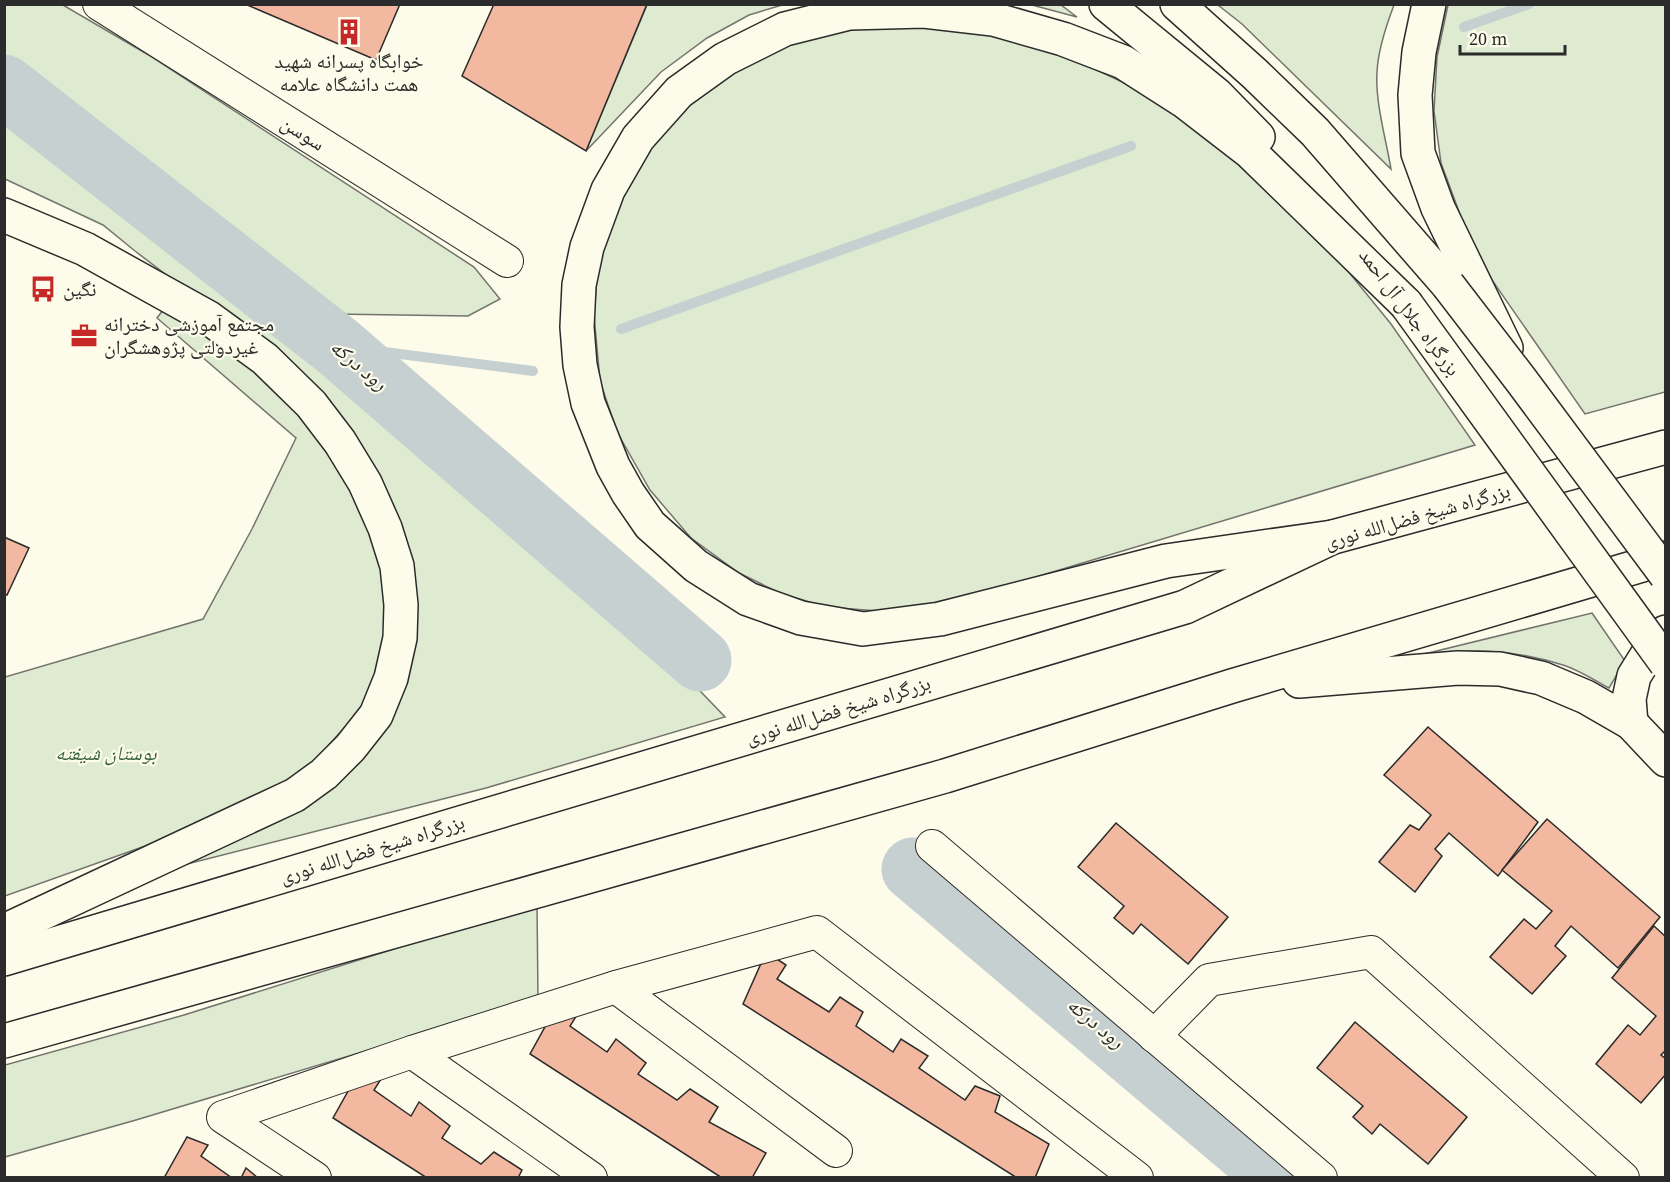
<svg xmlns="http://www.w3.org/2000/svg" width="1670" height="1182" viewBox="0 0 1670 1182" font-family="'Source Serif 4','Noto Naskh Arabic',serif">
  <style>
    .green { fill: #deebd1; stroke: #74746e; stroke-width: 1.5 }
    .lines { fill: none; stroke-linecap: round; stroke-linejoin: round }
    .stream { stroke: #c7d0d0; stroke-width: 10 }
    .river { stroke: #c7d0d0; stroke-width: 63 }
    .building { fill: #f2b8a0; stroke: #2b2b2b; stroke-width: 1.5 }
    .minor-casing { stroke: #2b2b2b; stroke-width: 34 }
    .tertiary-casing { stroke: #2b2b2b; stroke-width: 36 }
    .trunk-casing { stroke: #2b2b2b; stroke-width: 36 }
    .minor { stroke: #fdfbea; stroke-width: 32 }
    .tertiary { stroke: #fdfbea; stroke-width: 33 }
    .trunk { stroke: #fdfbea; stroke-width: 33 }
    .trunk-bridge-casing { stroke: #2b2b2b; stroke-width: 36; stroke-linecap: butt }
    .trunk-bridge { stroke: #fdfbea; stroke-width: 33 }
    .labels { text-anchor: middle; stroke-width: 4.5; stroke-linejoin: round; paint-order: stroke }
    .poi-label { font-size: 20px; fill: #2b2b2b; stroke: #fdfbea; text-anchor: start }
    .street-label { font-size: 20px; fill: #2b2b2b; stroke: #fdfbea }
    .park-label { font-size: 20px; font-style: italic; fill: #34623c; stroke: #fdfbea }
    .water-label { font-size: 21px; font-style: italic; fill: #2b2b2b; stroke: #fdfbea }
  </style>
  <rect width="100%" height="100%" fill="#fdfbea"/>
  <g class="green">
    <path d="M4 5H63L152 57 474 267 500 299 468 316 333 314 287 282 178 200 86 121 5 59Z"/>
    <path d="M647 5H782L749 15 707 38 661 72 586 151Z"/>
    <path d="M1032 5H1061L1077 17Z"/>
    <path d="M1218 5H1394C1386 26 1378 49 1377 72 1375 102 1386 139 1391 169L1242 24Z"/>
    <path d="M1448 5H1665V392L1585 414 1485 270 1461 217 1441 163 1434 111 1437 57Z"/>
    <path d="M926 25 985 31 1034 45 1077 61 1144 92 1228 151 1343 265 1391 324 1475 445 1026 580 921 606 878 611 827 607 782 594 739 573 691 538 650 490 617 432 600 381 594 315 598 265 614 213 631 177 658 137 692 98 731 71 778 47 816 34 878 27Z"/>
    <path d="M4 109 182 246 283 328 679 669 725 717 486 788 136 877 368 742 403 549 228 322 135 251 103 225 5 179Z"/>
    <path d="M166 306 293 398 352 486 387 568 388 638 378 681 355 716 306 770 242 805 148 845 5 896V677L203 619 252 529 296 438 157 318Z"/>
    <path d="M1592 613 1625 661 1609 688C1594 680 1579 670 1563 665 1511 649 1473 648 1420 655Z"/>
    <path d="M537 904 538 999 136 1120 5 1157V1065L184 1015Z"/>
  </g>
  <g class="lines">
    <g class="stream">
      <path d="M1464 27 1529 4"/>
      <path d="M621 329 1131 146"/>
      <path d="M337 346 533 371"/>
    </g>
    <g class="river">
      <path d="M4 86 337 346 700 660"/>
      <path d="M913 869 1279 1178"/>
    </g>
  </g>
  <g class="building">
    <path d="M245 4H400L376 60Z"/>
    <path d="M494 4H647L586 151 462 76Z"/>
    <path d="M4 537 29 548 7 595 4 594Z"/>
    <path d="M1428 727 1538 822 1498 876 1449 833 1435 849 1442 856 1415 892 1379 862 1410 825 1419 830 1431 815 1384 775Z"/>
    <path d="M1547 819 1660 917 1618 968 1571 926 1555 946 1566 956 1532 994 1490 957 1524 919 1536 929 1552 911 1502 870Z"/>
    <path d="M1116 823 1228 917 1188 964 1141 924 1133 934 1114 918 1124 906 1078 867Z"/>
    <path d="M1654 926 1666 937V1050L1661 1055 1666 1059V1074L1641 1103 1596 1064 1628 1025 1640 1035 1656 1016 1612 978Z"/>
    <path d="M766 952 786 965 777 979 829 1012 840 997 863 1012 856 1026 893 1052 901 1039 928 1056 919 1068 965 1100 975 1086 1000 1096 995 1112 1049 1144 1035 1178H1017L743 1004Z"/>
    <path d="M556 1007 577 1015 570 1026 607 1052 616 1039 646 1063 638 1074 677 1100 690 1089 718 1107 709 1122 766 1153 752 1178H722L530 1054Z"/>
    <path d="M1355 1022 1467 1117 1428 1164 1380 1124 1372 1134 1353 1117 1363 1106 1317 1068Z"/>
    <path d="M360 1070 381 1079 374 1090 411 1116 419 1102 450 1126 442 1138 481 1164 494 1152 522 1170 518 1178H427L333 1118Z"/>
    <path d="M187 1137 208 1145 201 1156 232 1178H164Z"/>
    <path d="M246 1168 258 1178H241Z"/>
  </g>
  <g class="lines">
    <g class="minor-casing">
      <g id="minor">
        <path d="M99 4 507 261"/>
        <path d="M932 846 1321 1178"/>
        <path d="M616 987 836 1151"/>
        <path d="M1154 1036 1209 980 1371 952 1623 1178"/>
        <path d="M412 1052 591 1178"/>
        <path d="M315 1178 223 1117 412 1052 616 987 817 932 1137 1178"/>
      </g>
    </g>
    <g class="tertiary-casing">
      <path id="tertiary" d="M4 215 85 249 209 318 265 359 311 404 340 442 365 483 385 528 397 566 401 605 400 638 391 678 376 715 350 748 324 774 295 795 4 931"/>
    </g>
    <g class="trunk-casing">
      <g id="trunk">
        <path d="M1106 4 1217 95 1258 137"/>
        <path d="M1177 4 1255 74 1315 132 1448 285"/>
        <path d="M1429 4 1419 52 1415 95 1418 153 1438 208 1506 348"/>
        <path d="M1333 537 1166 561 940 619 863 629 801 618 748 599 696 566 650 525 628 493 613 466 588 403 580 365 577 327 579 285 587 247 608 190 638 138 679 92 725 59 785 29 849 13 924 11 993 19 1063 39 1123 62 1184 101 1250 152 1406 304"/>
        <path d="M1299 681 1458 668 1500 669 1541 678 1586 697 1631 723 1666 760"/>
        <path d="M1631 723 1629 699 1634 676 1659 636 1666 632"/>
        <path d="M4 959 1185 607 1333 537 1666 447"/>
        <path d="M4 1041 945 776 1232 686 1666 558"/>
      </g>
    </g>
    <use href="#minor" class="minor"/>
    <use href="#tertiary" class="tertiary"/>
    <use href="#trunk" class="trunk"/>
    <g class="trunk-bridge-casing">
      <g id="trunk-bridge">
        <path d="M1448 285 1521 380 1666 575"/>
        <path d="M1406 304 1666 663"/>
      </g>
    </g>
    <use href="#trunk-bridge" class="trunk-bridge"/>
  </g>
  <defs>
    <g id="building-bare" transform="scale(2.07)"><path d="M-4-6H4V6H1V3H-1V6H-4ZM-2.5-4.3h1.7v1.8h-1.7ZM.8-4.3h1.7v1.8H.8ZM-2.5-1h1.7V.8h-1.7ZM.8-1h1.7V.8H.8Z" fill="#c62828" stroke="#fdfbea" stroke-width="2.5" paint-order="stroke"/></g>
    <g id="bus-bare" transform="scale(2.07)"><path d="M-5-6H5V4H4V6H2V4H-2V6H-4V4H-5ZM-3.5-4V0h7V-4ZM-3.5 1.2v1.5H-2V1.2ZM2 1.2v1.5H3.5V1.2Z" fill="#c62828" stroke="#fdfbea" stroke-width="2.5" paint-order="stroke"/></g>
    <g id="office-bare" transform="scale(2.07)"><path d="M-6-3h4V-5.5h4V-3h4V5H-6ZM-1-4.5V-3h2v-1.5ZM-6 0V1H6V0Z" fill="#c62828" stroke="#fdfbea" stroke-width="2.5" paint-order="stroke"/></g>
  </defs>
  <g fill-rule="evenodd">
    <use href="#building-bare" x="349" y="32"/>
    <use href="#bus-bare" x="43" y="289"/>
    <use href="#office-bare" x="84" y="336"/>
  </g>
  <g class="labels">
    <g class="poi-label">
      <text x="349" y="68" text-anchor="middle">خوابگاه پسرانه شهید<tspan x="349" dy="23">همت دانشگاه علامه</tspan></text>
      <text x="63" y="296">نگین</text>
      <text x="104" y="331">مجتمع آموزشی دخترانه<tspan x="104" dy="23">غیردولتی پژوهشگران</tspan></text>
    </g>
    <g class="street-label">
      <text transform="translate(303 133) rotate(32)" y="7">سوسن</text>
      <text transform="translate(1410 312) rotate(53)" y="7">بزرگراه جلال آل احمد</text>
      <text transform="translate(1417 516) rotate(-16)" y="7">بزرگراه شیخ فضل‌الله نوری</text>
      <text transform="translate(838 710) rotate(-17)" y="7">بزرگراه شیخ فضل‌الله نوری</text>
      <text transform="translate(372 849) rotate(-17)" y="7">بزرگراه شیخ فضل‌الله نوری</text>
    </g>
    <g class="park-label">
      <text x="106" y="760">بوستان شیفته</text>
    </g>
    <g class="water-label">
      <text transform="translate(359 365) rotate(40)" y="7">رود درکه</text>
      <text transform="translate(1096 1023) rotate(40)" y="7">رود درکه</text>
    </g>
  </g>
  <rect width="1670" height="1182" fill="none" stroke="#2b2b2b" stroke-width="12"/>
  <path d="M1460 45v9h105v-9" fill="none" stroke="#2b2b2b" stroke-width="3"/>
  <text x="1469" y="45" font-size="18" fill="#2b2b2b" stroke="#fdfbea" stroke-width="4.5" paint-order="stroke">20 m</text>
</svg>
